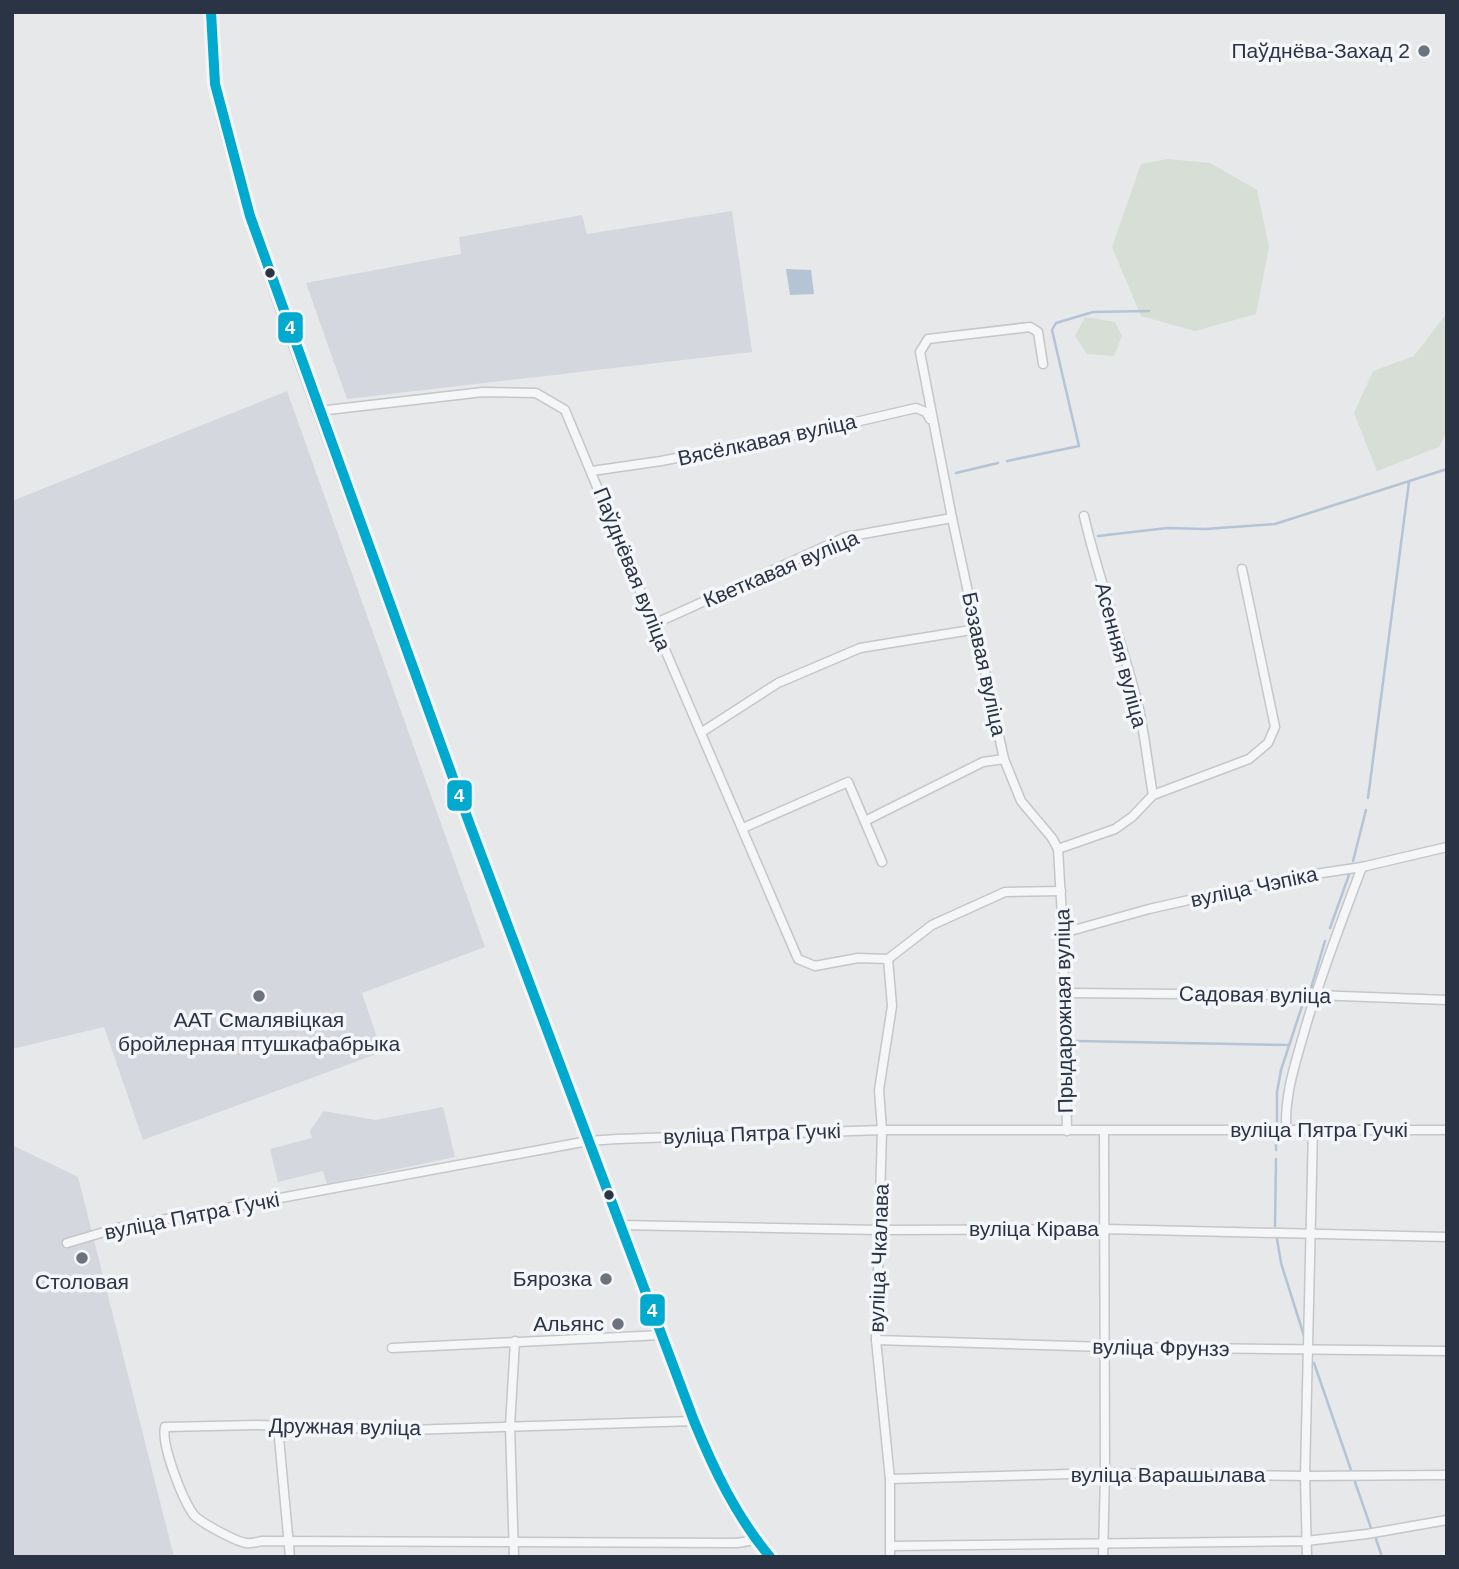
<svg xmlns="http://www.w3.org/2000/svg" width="1459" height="1569" viewBox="0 0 1459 1569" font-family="Arial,sans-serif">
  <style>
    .built { fill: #d4d7dd }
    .green { fill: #d6ded6 }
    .water { fill: #b4c4d5 }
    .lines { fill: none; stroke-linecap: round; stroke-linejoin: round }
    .stream { stroke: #b4c4d5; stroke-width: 2.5 }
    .minor-casing { stroke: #c4c6c8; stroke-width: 11 }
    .major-casing { stroke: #c2c5c8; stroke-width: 14 }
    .minor { stroke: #f5f6f7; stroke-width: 8 }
    .major { stroke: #f8f8f8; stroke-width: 10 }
    .bus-1-casing { stroke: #f4f6f9; stroke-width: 16 }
    .bus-1 { stroke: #00a9ce; stroke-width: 10 }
    .poi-dot { fill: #6c737f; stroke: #f4f6f9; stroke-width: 2.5 }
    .bus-dot { fill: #2b3445; stroke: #f4f6f9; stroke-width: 2.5 }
    .labels { text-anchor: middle; stroke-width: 7; stroke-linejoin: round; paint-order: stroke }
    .poi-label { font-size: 21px; fill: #2b3445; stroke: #f4f6f9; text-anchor: end }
    .street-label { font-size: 21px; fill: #2b3445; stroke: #f4f6f9 }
    .line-badge { stroke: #f4f6f9; stroke-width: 2.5 }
    .badge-label { font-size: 19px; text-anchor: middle; font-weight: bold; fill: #fff }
  </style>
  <rect width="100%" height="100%" fill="#e6e8ea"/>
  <g class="built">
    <path d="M732 211 752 352 347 399 306 283 461 254 459 237 582 215 587 234Z"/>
    <path d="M287 391 485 947 362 993 382 1052 143 1140 104 1027 12 1049V501Z"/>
    <path d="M443 1107 455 1157 327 1184 323 1171 278 1182 270 1149 312 1138 310 1131 324 1111 375 1120Z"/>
    <path d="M12 1145 78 1177 174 1557H12Z"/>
  </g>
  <g class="green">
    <path d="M1167 159 1210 163 1257 190 1269 247 1256 314 1195 331 1141 316 1112 247 1141 164Z"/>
    <path d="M1447 313V430L1439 447 1377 471 1354 413 1373 371 1414 356Z"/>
    <path d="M1085 317 1115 322 1122 336 1114 356 1087 354 1075 336Z"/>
  </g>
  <path class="water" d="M786 269 811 270 814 294 790 295Z"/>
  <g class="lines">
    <g class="stream">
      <path d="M1007 461 1079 446 1052 330 1056 323 1093 312 1149 311"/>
      <path d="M956 473 998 463"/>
      <path d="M1098 536 1167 528 1205 529 1275 524 1447 469"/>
      <path d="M1368 798 1409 482"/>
      <path d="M1353 861 1366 810"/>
      <path d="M1330 928 1350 872"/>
      <path d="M1311 988 1325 941"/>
      <path d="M1076 1041 1289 1045"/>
      <path d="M1277 1122V1092L1281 1070 1304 1000"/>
      <path d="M1276 1150V1136"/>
      <path d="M1275 1226 1276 1159"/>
      <path d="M1277 1239 1281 1263 1305 1339"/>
      <path d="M1314 1363 1351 1470"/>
      <path d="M1355 1482 1371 1528"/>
      <path d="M1376 1539 1382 1557"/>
    </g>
    <g class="minor-casing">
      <g id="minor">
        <path d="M1043 364 1038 332 1030 327 928 339 920 352 952 518 1004 759 1021 801 1052 838 1058 849 1063 933 1067 1131"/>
        <path d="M319 411 483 392 536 393 565 410 654 624 798 959 815 966 858 958 888 959 932 925 1005 892 1061 891"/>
        <path d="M592 471 661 461 830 428 916 408 926 412 930 419"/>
        <path d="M1084 516C1099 581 1123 644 1139 709 1145 737 1148 767 1153 795"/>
        <path d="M654 624 846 537 952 518"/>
        <path d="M702 732 778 683 860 648 977 629"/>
        <path d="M865 821 983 762 1004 759"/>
        <path d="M743 828 848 782 882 862"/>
        <path d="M1058 849 1115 829 1132 817 1153 795 1249 759 1268 743 1275 727 1242 569"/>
        <path d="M1063 933 1149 909 1282 879 1362 867 1447 847"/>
        <path d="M888 959 892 1006 879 1090 882 1130 876 1340 890 1479V1557"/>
        <path d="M1063 993 1315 995 1447 1000"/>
        <path d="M1286 1129C1285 1092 1295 1065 1305 1029 1321 974 1342 920 1362 867"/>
        <path d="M620 1225 880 1230 1105 1229 1447 1237"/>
        <path d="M67 1243 118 1228 588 1141 617 1139 882 1130H1447"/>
        <path d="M876 1340 1106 1347 1447 1351"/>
        <path d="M392 1348 662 1335"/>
        <path d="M694 1421 408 1430 257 1425 165 1427C161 1445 182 1498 193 1514 199 1522 235 1541 246 1543 251 1544 256 1542 262 1541L737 1543 755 1540"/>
        <path d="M278 1427 290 1557"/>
        <path d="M890 1479 1105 1473 1305 1476 1447 1475"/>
        <path d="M891 1546 1306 1541 1367 1534 1447 1520"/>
        <path d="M514 1557 510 1426 515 1341"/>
        <path d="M1103 1557 1105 1473 1104 1131"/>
        <path d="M1307 1557 1305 1476 1313 1129"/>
      </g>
    </g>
    <g class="major-casing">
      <path id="major" d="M211 12 215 84 224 123 250 216 285 318 470 825 694 1421C713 1469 735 1518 770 1557"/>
    </g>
    <use href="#minor" class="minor"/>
    <use href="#major" class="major"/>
    <g class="bus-1-casing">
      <path id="bus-1" d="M211 12 215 84 250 216 470 825 694 1421C714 1470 736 1516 770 1557"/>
    </g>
    <use href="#bus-1" class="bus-1"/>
  </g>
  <g class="poi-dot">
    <circle cx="1424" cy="51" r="7"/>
    <circle cx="259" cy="996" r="7"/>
    <circle cx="82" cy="1258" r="7"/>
    <circle cx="606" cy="1279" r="7"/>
    <circle cx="618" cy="1324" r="7"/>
  </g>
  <g class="bus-dot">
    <circle cx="270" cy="273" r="6"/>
    <circle cx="609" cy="1195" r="6"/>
  </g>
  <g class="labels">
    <g class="poi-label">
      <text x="1410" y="58">Паўднёва-Захад 2</text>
      <text x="259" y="1027" text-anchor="middle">ААТ Смалявіцкая<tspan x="259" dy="24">бройлерная птушкафабрыка</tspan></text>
      <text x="592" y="1286">Бярозка</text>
      <text x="82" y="1289" text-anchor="middle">Столовая</text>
      <text x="604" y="1331">Альянс</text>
    </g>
    <g class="street-label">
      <text transform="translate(767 440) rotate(-12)" y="7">Вясёлкавая вуліца</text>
      <text transform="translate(632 569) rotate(68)" y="7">Паўднёвая вуліца</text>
      <text transform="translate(781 569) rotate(-23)" y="7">Кветкавая вуліца</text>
      <text transform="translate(1121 655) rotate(75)" y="7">Асенняя вуліца</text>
      <text transform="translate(984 664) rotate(78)" y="7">Бэзавая вуліца</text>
      <text transform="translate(1254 887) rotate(-12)" y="7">вуліца Чэпіка</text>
      <text transform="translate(1255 995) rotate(1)" y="7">Садовая вуліца</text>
      <text transform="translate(1064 1011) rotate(-91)" y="7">Прыдарожная вуліца</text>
      <text x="1319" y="1137">вуліца Пятра Гучкі</text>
      <text transform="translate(752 1134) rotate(-2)" y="7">вуліца Пятра Гучкі</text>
      <text transform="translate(192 1216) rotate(-11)" y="7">вуліца Пятра Гучкі</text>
      <text x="1034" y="1236">вуліца Кірава</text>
      <text transform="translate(879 1258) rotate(-88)" y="7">вуліца Чкалава</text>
      <text transform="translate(1161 1348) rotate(1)" y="7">вуліца Фрунзэ</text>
      <text transform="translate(345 1427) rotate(1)" y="7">Дружная вуліца</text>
      <text x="1168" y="1482">вуліца Варашылава</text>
    </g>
  </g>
  <g class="line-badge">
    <rect x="277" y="311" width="27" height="33" rx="7" fill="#00a9ce"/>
    <rect x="446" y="779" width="27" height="33" rx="7" fill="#00a9ce"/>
    <rect x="639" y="1293" width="27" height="34" rx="7" fill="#00a9ce"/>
  </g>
  <g class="badge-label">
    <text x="290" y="334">4</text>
    <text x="459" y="802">4</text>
    <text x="652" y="1317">4</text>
  </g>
  <rect width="1459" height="1569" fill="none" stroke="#2b3445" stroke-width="28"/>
</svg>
